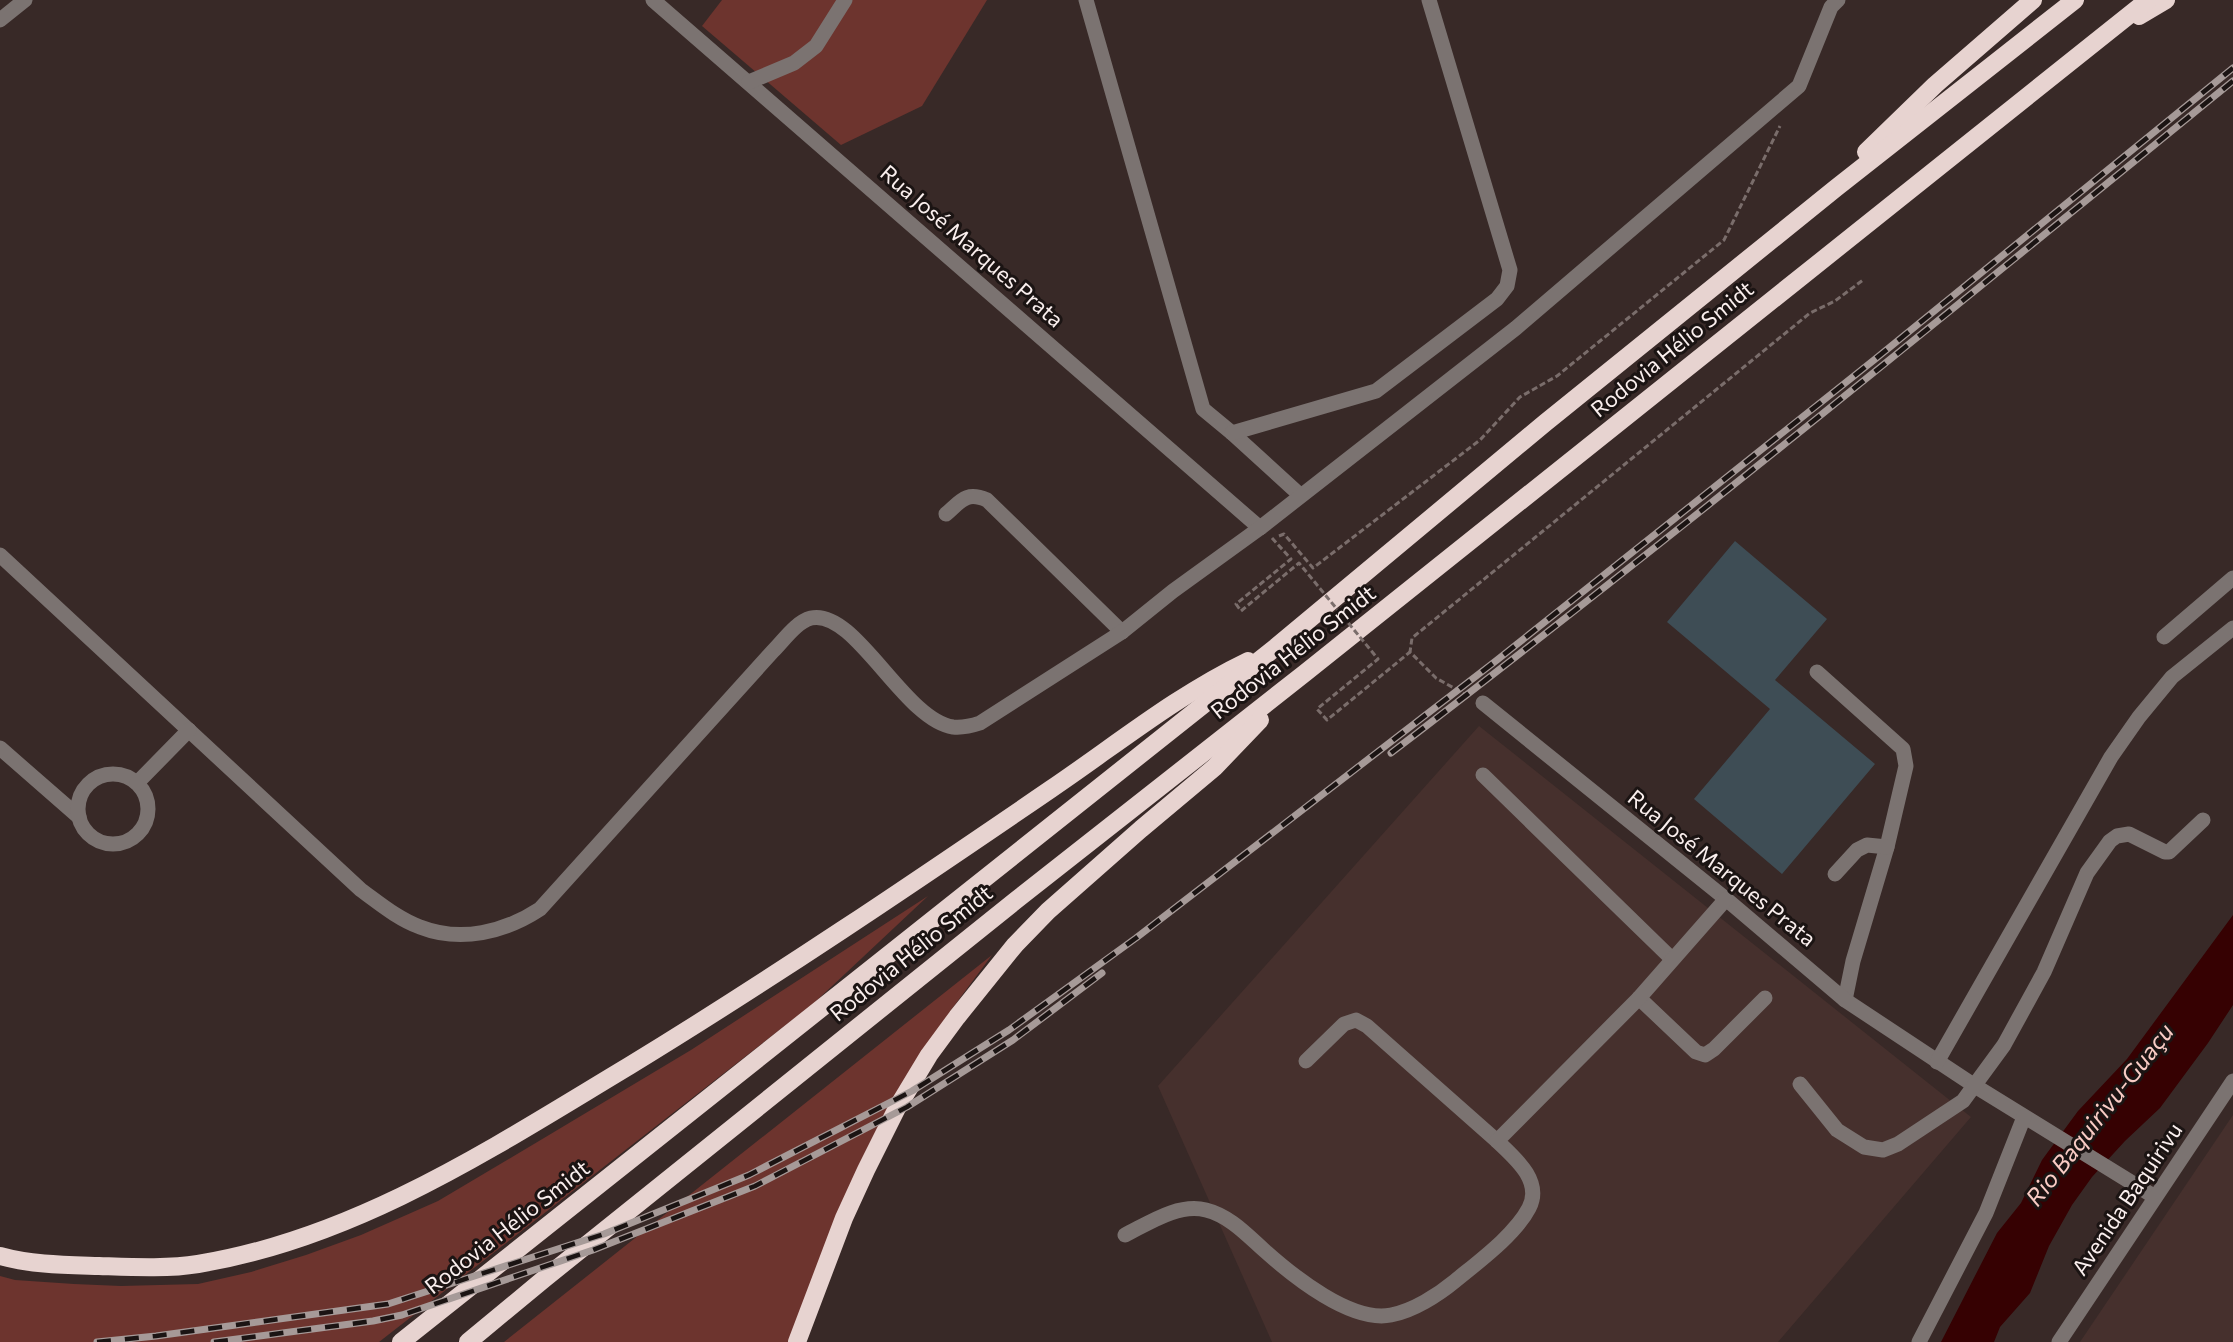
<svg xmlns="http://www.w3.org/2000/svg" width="2233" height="1342" viewBox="0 0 2233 1342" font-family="Commissioner,sans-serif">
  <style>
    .built { fill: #46302d }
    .green { fill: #6d342e }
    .water { fill: #360102 }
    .building { fill: #3e4d55 }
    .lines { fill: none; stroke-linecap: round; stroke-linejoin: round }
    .path { stroke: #7a6d6b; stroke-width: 3; stroke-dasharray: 6 3; stroke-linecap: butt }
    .minor { stroke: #7b7371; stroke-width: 15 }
    .highway { stroke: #e7d3d0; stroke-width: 18 }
    .rail-casing { stroke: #a69a98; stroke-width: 7 }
    .rail { stroke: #1b1413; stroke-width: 4.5; stroke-dasharray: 14; stroke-linecap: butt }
    .path-bridge { stroke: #7a6d6b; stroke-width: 3; stroke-dasharray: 6 3; stroke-linecap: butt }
    .labels { text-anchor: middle; stroke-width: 6; stroke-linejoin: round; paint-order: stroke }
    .street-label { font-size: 22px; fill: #faefee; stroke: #1b1413 }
    .water-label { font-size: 24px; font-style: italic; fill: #faccc5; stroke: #1b1413 }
  </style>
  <rect width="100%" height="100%" fill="#382927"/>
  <g class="built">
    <path d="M1479 726 1971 1117 1778 1342H1272L1158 1086Z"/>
    <path d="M2233 1115V1342H2080Z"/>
  </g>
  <g class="green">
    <path d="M722 0H987L922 106 841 145 702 26Z"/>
    <path d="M928 896 814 1003 379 1342H0V1276L15 1280 74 1284 121 1286 198 1284 251 1272 306 1255 361 1235 438 1201 544 1138 691 1050Z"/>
    <path d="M992 955 951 1010 790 1342H504Z"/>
  </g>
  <path class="water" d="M2233 915V1005L2208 1043 2160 1108 2125 1141 2092 1177 2072 1205 2049 1246 2030 1293 2000 1327 1994 1342H1941L1997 1233 2021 1203 2042 1160 2078 1111 2127 1059Z"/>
  <path class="building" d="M1735 541 1827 619 1775 680 1875 764 1782 874 1694 799 1770 709 1667 622Z"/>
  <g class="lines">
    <g class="path">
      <path d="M1279 536 1284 534 1313 568 1480 440 1520 397 1557 376 1724 240 1780 126"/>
      <path d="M1468 696 1436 678 1410 652 1412 638 1810 313 1835 301 1863 280"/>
    </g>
    <g class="minor">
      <path d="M653 0 1260 528"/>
      <path d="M1086 0 1203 409 1232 433 1300 495"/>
      <path d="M0 20 25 0"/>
      <path d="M749 82 794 63 816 46 845 0"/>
      <path d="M1232 433 1376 391 1497 299 1507 286 1510 270 1429 0"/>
      <path d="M946 514C961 501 966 491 987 500L1122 632"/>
      <path d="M0 555 361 890C379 903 398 919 420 927 461 943 505 932 540 909L773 651C784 640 796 622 811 618 855 608 904 720 953 727 963 728 971 726 980 723L1122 632 1173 591 1260 528 1516 328 1799 86 1831 7 1838 0"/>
      <path d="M2164 637 2233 578"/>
      <path d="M1817 672 1903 749 1906 766 1887 847 1853 961 1845 1000"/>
      <path d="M1483 703 1726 899 1845 1000 1975 1086 2155 1197"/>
      <path d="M0 748 79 817"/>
      <circle cx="113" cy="809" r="35"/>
      <path d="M1483 775 1672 959"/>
      <path d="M137 783 189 730"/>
      <path d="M1835 874 1857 850 1867 845 1887 847"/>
      <path d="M1639 998 1696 1052 1705 1055 1714 1049 1765 998"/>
      <path d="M1306 1061 1344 1024 1356 1020 1367 1026 1497 1141"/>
      <path d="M1937 1062 2111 757 2139 717 2172 677 2233 628"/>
      <path d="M1800 1084 1837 1130 1864 1147 1883 1150 1898 1144 1963 1101 2004 1045 2044 972 2087 873 2110 841 2117 836 2129 834 2165 852H2169L2203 820"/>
      <path d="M1125 1235C1149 1223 1178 1203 1206 1210 1230 1216 1247 1235 1265 1251 1293 1276 1351 1323 1391 1315 1413 1311 1438 1295 1455 1281 1478 1262 1515 1235 1529 1208 1543 1181 1515 1158 1497 1141L1639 998 1726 899"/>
      <path d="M1919 1342 1986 1213 2024 1117"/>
      <path d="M2059 1342 2233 1081"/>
    </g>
    <g class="highway">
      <path d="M2139 16 2166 0"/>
      <path d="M1866 152 1935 85 2033 0"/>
      <path d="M0 1256C32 1265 66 1265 99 1266 130 1267 168 1269 198 1264 357 1238 494 1147 629 1066 773 978 912 884 1051 789 1116 745 1177 695 1248 661"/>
      <path d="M401 1342 1276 647 1545 423 1836 188 2075 0"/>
      <path d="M468 1342 544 1279 1015 901 1305 673 2148 0"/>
      <path d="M797 1342 844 1218 866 1170 897 1108 929 1055 957 1017 1015 945 1048 911 1141 829 1215 767 1260 720"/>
    </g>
    <g class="rail-casing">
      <g id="rail">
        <path d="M1391 753C1676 535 1954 308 2233 81"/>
        <path d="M97 1342 156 1336 388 1304 604 1234 749 1175 912 1091 1009 1030 1136 938 1497 660 1874 360 2233 68"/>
        <path d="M214 1342 373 1321 402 1315 593 1250 755 1186 907 1107 1013 1040 1102 973"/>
      </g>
    </g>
    <use href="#rail" class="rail"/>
    <path class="path-bridge" d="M1272 538 1291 559 1236 604 1241 611 1299 563 1378 659 1317 709 1327 720 1410 652"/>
  </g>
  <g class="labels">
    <g class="street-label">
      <text transform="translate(972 246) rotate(41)" y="8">Rua José Marques Prata</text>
      <text transform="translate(1672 349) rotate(-39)" y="8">Rodovia Hélio Smidt</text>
      <text transform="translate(1293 652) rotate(-38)" y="8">Rodovia Hélio Smidt</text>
      <text transform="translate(1722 868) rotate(39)" y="8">Rua José Marques Prata</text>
      <text transform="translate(911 953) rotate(-39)" y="8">Rodovia Hélio Smidt</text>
      <text transform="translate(2127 1199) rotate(-56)" y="8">Avenida Baquirivu</text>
      <text transform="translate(507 1227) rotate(-38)" y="8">Rodovia Hélio Smidt</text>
    </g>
    <g class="water-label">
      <text transform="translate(2100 1115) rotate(-52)" y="8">Rio Baquirivu-Guaçu</text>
    </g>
  </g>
</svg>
